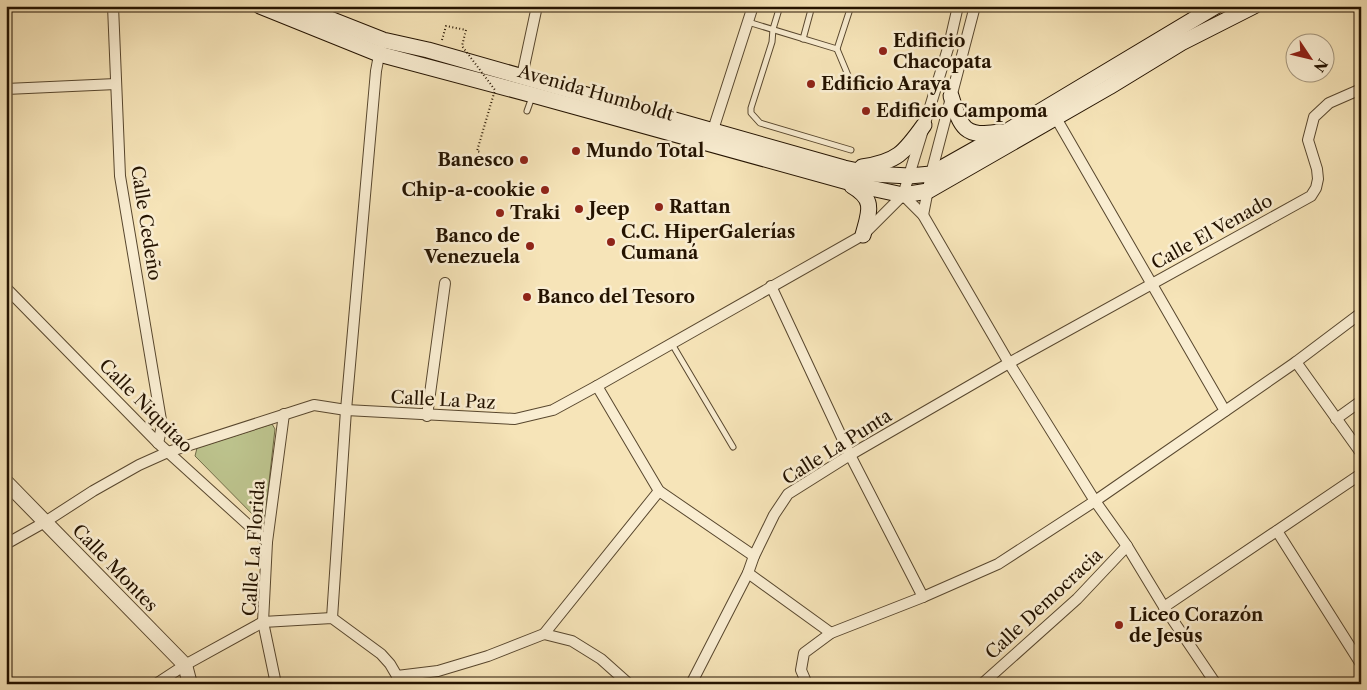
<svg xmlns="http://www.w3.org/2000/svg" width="1367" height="690" viewBox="0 0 1367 690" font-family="'Libre Caslon Text',serif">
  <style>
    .green { fill: #bdc48e; stroke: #706c47 }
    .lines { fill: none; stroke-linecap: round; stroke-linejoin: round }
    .service-casing { stroke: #58472e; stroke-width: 7 }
    .minor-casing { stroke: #58472e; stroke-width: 12 }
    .tertiary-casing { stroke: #58472e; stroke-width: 16 }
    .secondary-casing { stroke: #241300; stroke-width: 17 }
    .path { stroke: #241300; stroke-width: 2; stroke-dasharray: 1 2.5; stroke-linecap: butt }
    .service { stroke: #f9edd1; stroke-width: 5 }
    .minor { stroke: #f9edd1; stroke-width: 10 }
    .tertiary { stroke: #f9edd1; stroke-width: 14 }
    .secondary { stroke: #f9edd1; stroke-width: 15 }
    .path-bridge { stroke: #241300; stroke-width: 2; stroke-dasharray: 1 2.5; stroke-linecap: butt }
    .poi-dot { fill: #8f2418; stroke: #f9edd1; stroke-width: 2 }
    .labels { text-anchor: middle; stroke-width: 5; stroke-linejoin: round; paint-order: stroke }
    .poi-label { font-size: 18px; font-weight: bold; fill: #241300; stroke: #f9edd1; text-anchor: start }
    .street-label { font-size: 18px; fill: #241300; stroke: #f9edd1 }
  </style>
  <rect width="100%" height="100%" fill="#f6e4b8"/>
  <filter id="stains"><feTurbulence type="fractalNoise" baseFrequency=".004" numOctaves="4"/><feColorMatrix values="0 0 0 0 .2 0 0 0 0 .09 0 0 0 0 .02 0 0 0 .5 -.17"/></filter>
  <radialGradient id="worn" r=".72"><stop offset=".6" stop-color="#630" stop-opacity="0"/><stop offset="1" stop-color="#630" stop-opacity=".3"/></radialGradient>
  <path class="green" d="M272 424 275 429 264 526 195 456 197 448Z"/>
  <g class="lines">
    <g class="service-casing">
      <g id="service">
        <path d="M780 6 773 29 772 42 751 108V113L760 123 851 150"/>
        <path d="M748 22 837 49"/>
        <path d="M803 39 812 6"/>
        <path d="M850 80 837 49 851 6"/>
        <path d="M527 111 532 97"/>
        <path d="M672 344 733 447"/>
      </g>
    </g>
    <g class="minor-casing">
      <g id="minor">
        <path d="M113 6 120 176 162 426 158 443"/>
        <path d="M522 76 537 6"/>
        <path d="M6 89 116 84"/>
        <path d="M1056 118 1225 411"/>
        <path d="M711 136 753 6"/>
        <path d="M903 195 923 215 1009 363 1095 501 1127 546 1164 607 1216 684"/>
        <path d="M923 215 931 174 975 6"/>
        <path d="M771 286 850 455 923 597"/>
        <path d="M6 288 158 443 267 542"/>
        <path d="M1296 362 1361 453"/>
        <path d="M597 386 659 491 754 556"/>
        <path d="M427 416 445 283"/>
        <path d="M1336 419 1361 401"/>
        <path d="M1277 531 1361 664"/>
        <path d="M6 544 45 522 93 491 139 465 168 452 314 405 346 410 515 419 553 410 597 386 863 235 903 195 949 45 958 6"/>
        <path d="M748 573 831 633"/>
        <path d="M1164 607 1361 474"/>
        <path d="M332 618 346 410 376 71 380 50"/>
        <path d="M544 634 572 641 601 659 629 684"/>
        <path d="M156 684 185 665 263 622 332 618 381 654 390 664 397 676 438 671 488 656 544 634 659 491"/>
        <path d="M276 684 263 622 267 542 284 414"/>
        <path d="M691 684 748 573 754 556 774 515 788 494 850 455 1009 363 1311 196 1316 188 1318 179 1317 169 1308 140 1314 117 1329 103 1361 89"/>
        <path d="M807 684 801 670 804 653 831 633 923 597 998 564 1095 501 1296 362 1361 313"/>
        <path d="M982 684 1077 599 1127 546"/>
      </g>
    </g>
    <g class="tertiary-casing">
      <path id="tertiary" d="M6 482 185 665 190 684"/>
    </g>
    <g class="secondary-casing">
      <g id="secondary">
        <path d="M260 6 379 54 533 95 866 187 903 195 928 191 1109 87 1181 43 1254 6"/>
        <path d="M297 6 383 40 428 50 844 168 872 174 909 176 931 174 1009 130 1216 6"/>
        <path d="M951 96C961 128 964 138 1000 132"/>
        <path d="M862 167C897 162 904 153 924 125"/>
        <path d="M852 186C876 200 869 212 863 235"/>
      </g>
    </g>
    <path class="path" d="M442 40 446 26 466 30"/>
    <use href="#service" class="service"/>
    <use href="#minor" class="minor"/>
    <use href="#tertiary" class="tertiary"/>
    <use href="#secondary" class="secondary"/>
    <path class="path-bridge" d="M466 30 462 46 495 90 477 151 480 152"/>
  </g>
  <g class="poi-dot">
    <circle cx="883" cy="51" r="5"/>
    <circle cx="811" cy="84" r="5"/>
    <circle cx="866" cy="111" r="5"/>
    <circle cx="576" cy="151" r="5"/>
    <circle cx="524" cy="160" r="5"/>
    <circle cx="545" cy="190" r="5"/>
    <circle cx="659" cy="207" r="5"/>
    <circle cx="579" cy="209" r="5"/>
    <circle cx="500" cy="213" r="5"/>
    <circle cx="611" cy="242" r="5"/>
    <circle cx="530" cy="246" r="5"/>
    <circle cx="527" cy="297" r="5"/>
    <circle cx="1119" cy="625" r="5"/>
  </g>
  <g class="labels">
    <g class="poi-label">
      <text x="893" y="47">Edificio<tspan x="893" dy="21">Chacopata</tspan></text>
      <text x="821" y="90">Edificio Araya</text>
      <text x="876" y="117">Edificio Campoma</text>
      <text x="586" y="157">Mundo Total</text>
      <text x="514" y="166" text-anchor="end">Banesco</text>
      <text x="535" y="196" text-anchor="end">Chip-a-cookie</text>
      <text x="669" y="213">Rattan</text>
      <text x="589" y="215">Jeep</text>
      <text x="510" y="219">Traki</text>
      <text x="621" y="238">C.C. HiperGalerías<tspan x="621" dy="21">Cumaná</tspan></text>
      <text x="520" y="242" text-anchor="end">Banco de<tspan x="520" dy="21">Venezuela</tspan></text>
      <text x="537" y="303">Banco del Tesoro</text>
      <text x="1129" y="621">Liceo Corazón<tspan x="1129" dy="21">de Jesús</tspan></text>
    </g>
    <g class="street-label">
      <text transform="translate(596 93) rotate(16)" y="6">Avenida Humboldt</text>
      <text transform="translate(146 223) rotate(81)" y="6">Calle Cedeño</text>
      <text transform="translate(1212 232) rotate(-29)" y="6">Calle El Venado</text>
      <text transform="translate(443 400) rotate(3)" y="6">Calle La Paz</text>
      <text transform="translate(146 406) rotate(45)" y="6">Calle Niquitao</text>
      <text transform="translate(837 447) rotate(-32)" y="6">Calle La Punta</text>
      <text transform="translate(254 548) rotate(-86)" y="6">Calle La Florida</text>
      <text transform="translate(115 568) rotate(46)" y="6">Calle Montes</text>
      <text transform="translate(1044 604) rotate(-43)" y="6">Calle Democracia</text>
    </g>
  </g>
  <rect width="1367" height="690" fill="none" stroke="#f6e4b8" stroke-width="25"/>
  <rect x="8" y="8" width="1352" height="675" fill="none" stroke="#241300" stroke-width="2.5"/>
  <rect x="12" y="12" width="1342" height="665" fill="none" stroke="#241300"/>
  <g transform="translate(1310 58) rotate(125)"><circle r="24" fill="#f9edd1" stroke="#a4967d"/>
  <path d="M0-4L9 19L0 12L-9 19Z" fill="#8f2418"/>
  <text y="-8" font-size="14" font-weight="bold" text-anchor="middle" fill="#241300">N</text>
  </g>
  <rect width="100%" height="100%" filter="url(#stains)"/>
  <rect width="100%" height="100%" fill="url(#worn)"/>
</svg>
